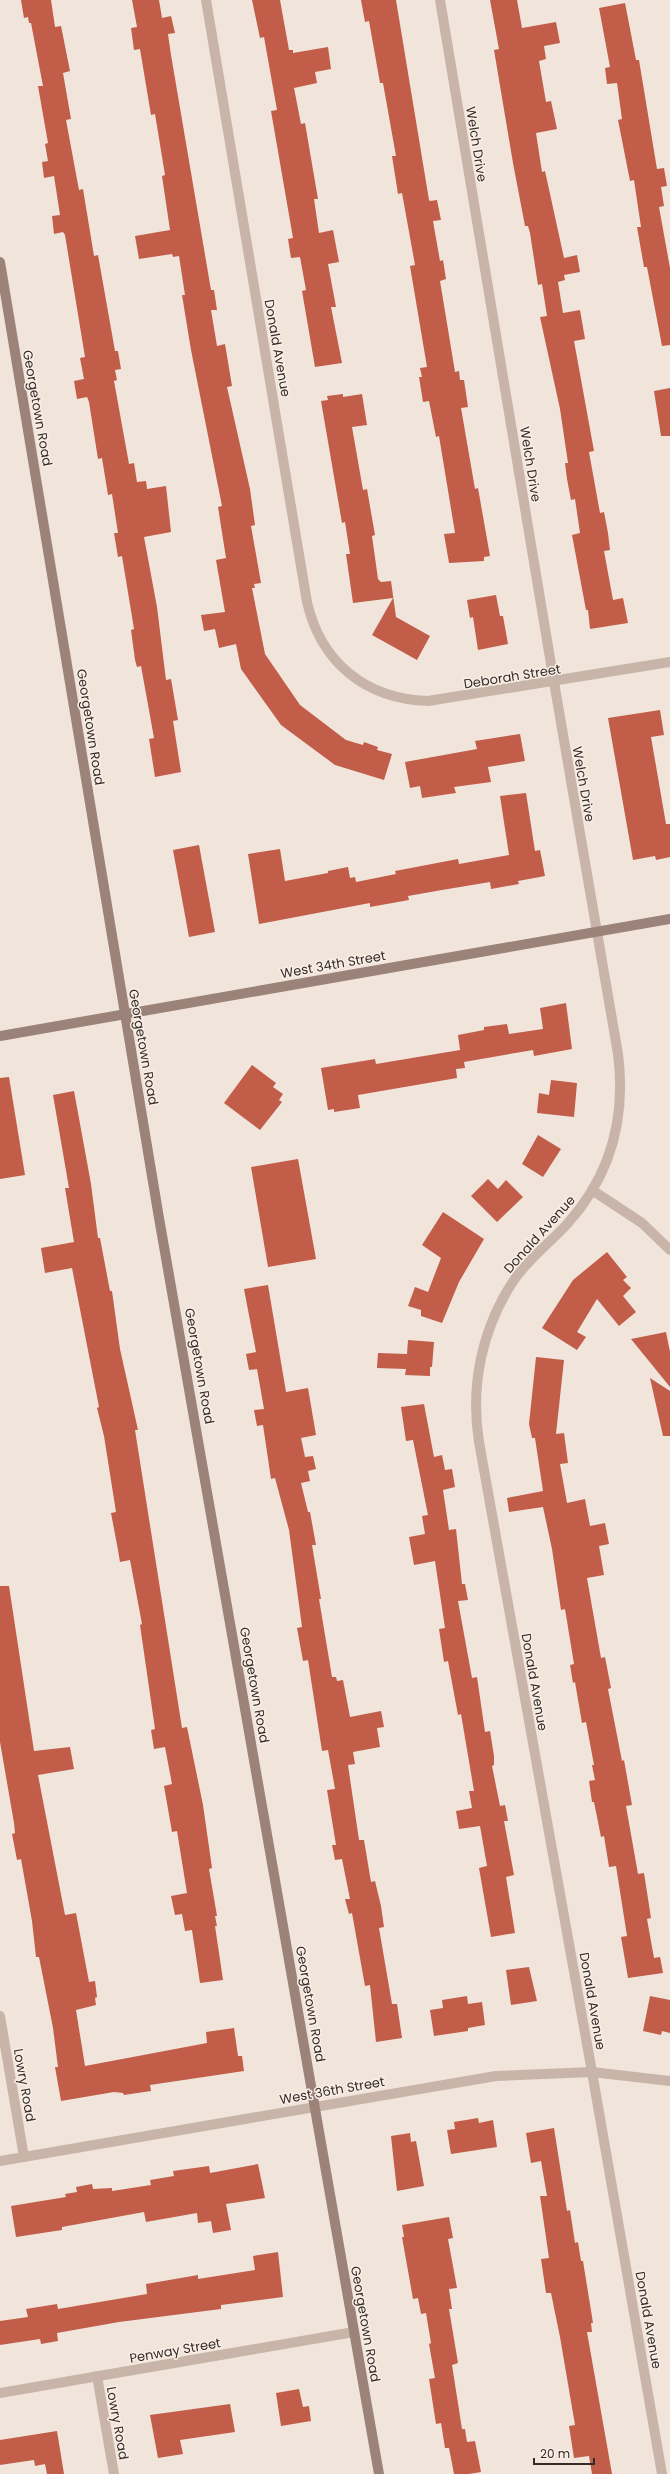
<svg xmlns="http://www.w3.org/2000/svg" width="670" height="2474" viewBox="0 0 670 2474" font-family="Poppins,sans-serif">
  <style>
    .building { fill: #c15d49 }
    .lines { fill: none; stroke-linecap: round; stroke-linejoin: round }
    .street { stroke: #c8b4a8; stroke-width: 10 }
    .secondary { stroke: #9c8379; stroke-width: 10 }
    .labels { text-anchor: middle; stroke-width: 3; stroke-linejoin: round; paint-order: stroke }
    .street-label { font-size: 13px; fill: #352b28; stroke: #f9efe7 }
  </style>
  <rect width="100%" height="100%" fill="#f1e5db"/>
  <g class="building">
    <path d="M21 0H51L55 27 61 26 70 71 63 73 71 119 66 120 79 190 83 189 94 256 98 255 115 351H118L121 369 115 370 117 380 114 381 129 464 134 463 137 482 146 481 147 489 166 486 171 532 144 537 157 607 166 680 171 679 178 720 173 721 181 772 155 777 149 739 154 738 141 666 137 667 135 660 131 630 134 629 122 556 118 557 114 533H118L112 494 108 495 102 458 98 459 89 402 87 397 77 399 74 381 84 379 80 358 85 357 65 235 63 232 54 234 52 216 60 215 54 176 44 178 42 162 48 161 45 144 48 143 38 86H43L31 23H29L28 17 24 18Z"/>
    <path d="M132 0H159L162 18 171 16 175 33 168 34 171 55 211 290H214L217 310H211L217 346 225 344 232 386 227 387 250 489 255 525 251 526 261 583 254 584 255 588H252L265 654 300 705 346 740 363 745 364 742 378 747 377 750 392 754 384 780 335 765 281 725 241 669 236 644 219 648 215 629 204 631 201 615 225 612 216 560 226 558 218 507 222 506 191 350 182 295H185L179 256 173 257 172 254 139 259 135 236 170 230 162 176 165 175 155 114 151 115 140 49 134 50 131 28 137 27Z"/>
    <path d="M252 0H280L289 50H293V53L328 47 331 69 315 72 317 83 294 88 301 124 305 123 318 199H314L319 233 333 230 339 262 328 264 336 307H331L342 363 315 367 302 291 306 290 300 257 291 258 288 239 293 238 271 111 277 110 264 37 260 38Z"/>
    <path d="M361 0H396L429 200 430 201 437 200 441 220 433 221 440 261 443 260 446 279 440 281 455 372 459 371 460 380H464L468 407 461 408 475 489 478 488 490 556 484 557V561L449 563 444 534 455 533 439 436 436 437 429 401 423 402 419 377H422L420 368 427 367 410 266 415 265 402 193 398 194 392 156H396L383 83H380L369 21 365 22Z"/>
    <path d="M490 0H517L522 28 556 22 560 43 544 46 546 59 539 61 546 102 551 101 557 129 536 133 542 172 545 171 564 258 577 255 580 272 564 275 565 280 558 282 563 313 580 310 585 339 574 341 594 451 589 452 600 513 604 512 608 533 610 550 604 551 613 600 623 598 628 623 590 629 588 610H586L572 535 580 533 575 499 571 500 567 479 565 463H568L560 409 540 317 547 316 542 284 538 285 530 233 528 226H525L513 163 494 50 499 49Z"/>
    <path d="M625 3 636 60H639L657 169 664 168 667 186 661 187 664 206 659 207 670 268V345L662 346 647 267H644L637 227H641L634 180 630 181 618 120 622 119 617 83 607 84 605 68 610 67 599 8Z"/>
    <path d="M670 388V436H661L654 391Z"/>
    <path d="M343 394V397L362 394 367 425 352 427 363 490 367 489 375 535 372 536 378 579 381 582 391 581 396 617 430 636 417 660 372 635 393 598 353 603 346 554H350L345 522 342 523 321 401 328 400 327 396Z"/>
    <path d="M496 595 500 616H503L508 644 478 650 473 617 470 618 467 600Z"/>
    <path d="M660 710 664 735 651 737 666 824H670V857L656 860 655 856 633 860 608 718Z"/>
    <path d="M520 734 525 761 488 767 491 782 454 787 456 793 422 798 420 786 410 788 405 762 477 749 475 741Z"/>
    <path d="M526 793 535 851 540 850 545 876 518 881 519 884 491 889 490 882 442 890 408 896 409 900 370 907V903L259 924 248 854 280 849 285 881 328 873V871L348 867 350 878 355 877 356 882 396 874 395 871 458 859 459 864 509 855 500 796Z"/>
    <path d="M199 845 215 932 189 937 173 850Z"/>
    <path d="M566 1003 572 1049 534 1056 533 1050 464 1062 465 1068 456 1069 457 1078 358 1095 360 1108 334 1112V1109L328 1110 321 1068 375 1059 376 1064 460 1050 458 1035 484 1030V1027L507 1024 509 1034 543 1029 540 1008Z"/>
    <path d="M252 1065 276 1083 273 1087 283 1094 279 1100 282 1102 260 1130 224 1103Z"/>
    <path d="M9 1077 25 1175 0 1179V1078Z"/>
    <path d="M551 1080 577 1083 574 1117 537 1113 539 1093 549 1095Z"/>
    <path d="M74 1091 91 1184 98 1238H100L110 1291H112L120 1349 138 1430H135L182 1728 187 1727 203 1805 212 1868 209 1869 217 1916H215L217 1926H215L223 1980 200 1983 192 1930 185 1931 182 1914 175 1915 171 1896 187 1893 177 1831 172 1832 164 1786 172 1784 165 1747 154 1749 151 1730 155 1729 140 1625 142 1624 130 1560 120 1562 118 1550 111 1513 116 1512 104 1436 97 1408 99 1407 72 1268 45 1273 41 1248 74 1242 65 1188H69L53 1095Z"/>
    <path d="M538 1135 561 1149 543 1177 522 1164Z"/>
    <path d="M298 1159 316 1259 268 1267 251 1167Z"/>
    <path d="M488 1179 498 1189 506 1180 523 1197 497 1222 471 1196Z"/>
    <path d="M443 1212 484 1239 459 1282 442 1323 421 1316V1310L408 1306 415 1287 428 1292 441 1258 422 1245Z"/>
    <path d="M607 1252 627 1277 623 1280 631 1288 623 1296 636 1312 619 1326 597 1299 577 1332 586 1337 577 1350 542 1328 573 1280Z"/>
    <path d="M268 1285 286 1392 308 1388 316 1435 301 1438 305 1457 313 1456 316 1469 308 1471 310 1481 301 1483 308 1512H310L316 1545H312L321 1599H319L332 1677H336L337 1681 343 1680 350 1717 381 1711 384 1727 377 1728 380 1747 353 1752 355 1764 348 1765 359 1840H364L371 1882 375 1881 381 1906 384 1927 379 1928 392 2004H397L402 2038 376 2042 370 1985 365 1986 352 1913 349 1914 345 1899H350L342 1859 335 1860 332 1845H336L327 1790 335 1789 328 1750 322 1751 308 1660 303 1661 297 1628 302 1627 289 1530 275 1478 271 1479 263 1425 257 1426 254 1410 264 1409 257 1369 249 1370 246 1354 256 1352 244 1289Z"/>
    <path d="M666 1332 670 1352V1387L631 1339Z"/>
    <path d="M408 1340 434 1342 432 1367H430V1376L405 1375 406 1369 377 1368 378 1353 407 1354Z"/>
    <path d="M536 1357 564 1360 556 1434 564 1433 568 1463 560 1464 567 1503 585 1499 590 1526 605 1523 609 1544 599 1546 604 1575 587 1578 601 1658 605 1657 611 1688 608 1689 622 1761 624 1760 632 1805 626 1806 638 1874 644 1873 651 1918 647 1919 654 1958 660 1957 663 1973 628 1978 621 1937 627 1936 616 1866 609 1867 604 1836 601 1837 594 1802H592L589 1781 595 1780 592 1765H594L586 1722 582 1723 575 1682 573 1683 570 1665 574 1664 565 1609 561 1610 552 1549 543 1507 509 1512 507 1498 543 1491 535 1438H532L529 1424Z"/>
    <path d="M650 1378 670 1391V1436H663Z"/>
    <path d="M424 1404 434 1457 442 1455 445 1470 452 1469 455 1487 443 1490 449 1530 456 1529 462 1584H465L468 1600 458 1601 472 1678 477 1677 485 1732 490 1731 494 1756V1765L492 1766 500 1806 505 1805 508 1821H504L514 1875 506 1877 515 1933 491 1937 479 1868 487 1866 480 1826 459 1829 456 1811 472 1808 469 1791H474L461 1714 458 1715 448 1661 444 1662 439 1629 445 1628 435 1561 414 1565 409 1537 425 1534 422 1516 428 1515 413 1440 406 1441 401 1407Z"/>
    <path d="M0 1586H9L34 1751 70 1747 74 1769 38 1775 65 1915 76 1913 89 1982 95 1981 97 1997 95 1998 96 2005 76 2010 85 2066 207 2043 206 2032 234 2028 238 2056H242L244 2071 150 2085 151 2091 124 2095 123 2093 114 2092 61 2101 55 2067H58L53 2028 39 1957H36L32 1921 21 1859 17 1860 12 1834 15 1833 14 1823 0 1742Z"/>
    <path d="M529 1967 537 2001 511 2005 506 1970Z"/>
    <path d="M467 1996 468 2004 482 2002 485 2025 468 2028V2031L434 2036 430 2010 443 2008 442 2000Z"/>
    <path d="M650 1996 670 2000V2033L662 2031 661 2035 643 2031Z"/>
    <path d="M478 2118 479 2123 493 2120 497 2147 451 2154 447 2130 455 2129 454 2122Z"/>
    <path d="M554 2128 567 2211 570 2210 575 2243 578 2242 581 2261H583L593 2323H591L592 2332H587L612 2474H592L589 2456 574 2458 569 2426 575 2425 560 2337 551 2293H546L541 2259 549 2258 540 2196H547L541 2161 531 2163 526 2133Z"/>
    <path d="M410 2133 411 2142 416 2141 424 2186 397 2191 391 2136Z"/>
    <path d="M258 2164 265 2198 226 2204 231 2230 213 2233 211 2221 198 2223 197 2213 146 2222 144 2212 62 2227V2230L16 2237 11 2206 66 2197 65 2194 77 2192 76 2187 92 2184 93 2189 112 2188V2191L151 2185 150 2180 174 2176 173 2171 209 2166 210 2173Z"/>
    <path d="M449 2217 453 2238 448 2239 457 2288 449 2289 452 2309H449L458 2363 452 2365 462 2429H465L467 2442 475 2441 481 2472 469 2474H454L449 2448H445L441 2423 436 2424 429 2379 435 2378 429 2344 431 2343 426 2313 421 2314 418 2298 413 2299 402 2237H404L402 2225Z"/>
    <path d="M278 2252 283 2297 221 2305V2309L119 2322 57 2333 58 2341 41 2344 40 2339 0 2345V2321L28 2317 26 2309 57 2304 58 2309 147 2294 146 2284 198 2275V2279L255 2270 253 2256Z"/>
    <path d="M299 2389 303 2407 309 2406 311 2421 281 2426 276 2393Z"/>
    <path d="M230 2404 235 2432 180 2440 183 2454 158 2458 150 2415Z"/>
    <path d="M57 2431 64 2474H47L45 2464 35 2466 34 2460 0 2465V2440Z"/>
  </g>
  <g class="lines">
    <g class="street">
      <path d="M206 0 307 602C321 663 366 699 428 701L670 662"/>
      <path d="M440 0 554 682 618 1054C626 1117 611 1175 568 1223 551 1242 529 1258 514 1280 482 1328 470 1385 479 1442L592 2072 662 2474"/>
      <path d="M592 1190 642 1223 670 1250"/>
      <path d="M0 2016 24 2157"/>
      <path d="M0 2161 496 2076 592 2072 670 2081"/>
      <path d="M97 2376 114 2474"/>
      <path d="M0 2393 354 2332"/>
    </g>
    <g class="secondary">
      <path d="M0 262 159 1218 379 2474"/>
      <path d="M0 1036 670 919"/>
    </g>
  </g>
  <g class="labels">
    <g class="street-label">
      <text transform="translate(477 144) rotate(81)" y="5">Welch Drive</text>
      <text transform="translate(278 348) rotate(80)" y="5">Donald Avenue</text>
      <text transform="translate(38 408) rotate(80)" y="5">Georgetown Road</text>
      <text transform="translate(531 464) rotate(81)" y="5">Welch Drive</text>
      <text transform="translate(512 676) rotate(-9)" y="5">Deborah Street</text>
      <text transform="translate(91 727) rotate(81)" y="5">Georgetown Road</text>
      <text transform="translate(584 784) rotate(80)" y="5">Welch Drive</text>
      <text transform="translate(333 964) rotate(-10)" y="5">West 34th Street</text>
      <text transform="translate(144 1047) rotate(80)" y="5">Georgetown Road</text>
      <text transform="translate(539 1234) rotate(-48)" y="5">Donald Avenue</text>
      <text transform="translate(200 1366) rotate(80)" y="5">Georgetown Road</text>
      <text transform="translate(535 1682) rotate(80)" y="5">Donald Avenue</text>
      <text transform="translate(255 1685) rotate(80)" y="5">Georgetown Road</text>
      <text transform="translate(593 2001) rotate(80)" y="5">Donald Avenue</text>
      <text transform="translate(311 2004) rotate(80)" y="5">Georgetown Road</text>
      <text transform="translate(25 2085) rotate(80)" y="5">Lowry Road</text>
      <text transform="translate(332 2090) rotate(-10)" y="5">West 36th Street</text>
      <text transform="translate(649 2320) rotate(80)" y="5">Donald Avenue</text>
      <text transform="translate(366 2324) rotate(80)" y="5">Georgetown Road</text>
      <text transform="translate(175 2350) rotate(-10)" y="5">Penway Street</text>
      <text transform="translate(118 2423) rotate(80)" y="5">Lowry Road</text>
    </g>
  </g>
  <path d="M534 2458v6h60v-6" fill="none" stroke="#352b28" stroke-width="2"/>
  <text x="540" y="2458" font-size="12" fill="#352b28" stroke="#f9efe7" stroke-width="3" paint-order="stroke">20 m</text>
</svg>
